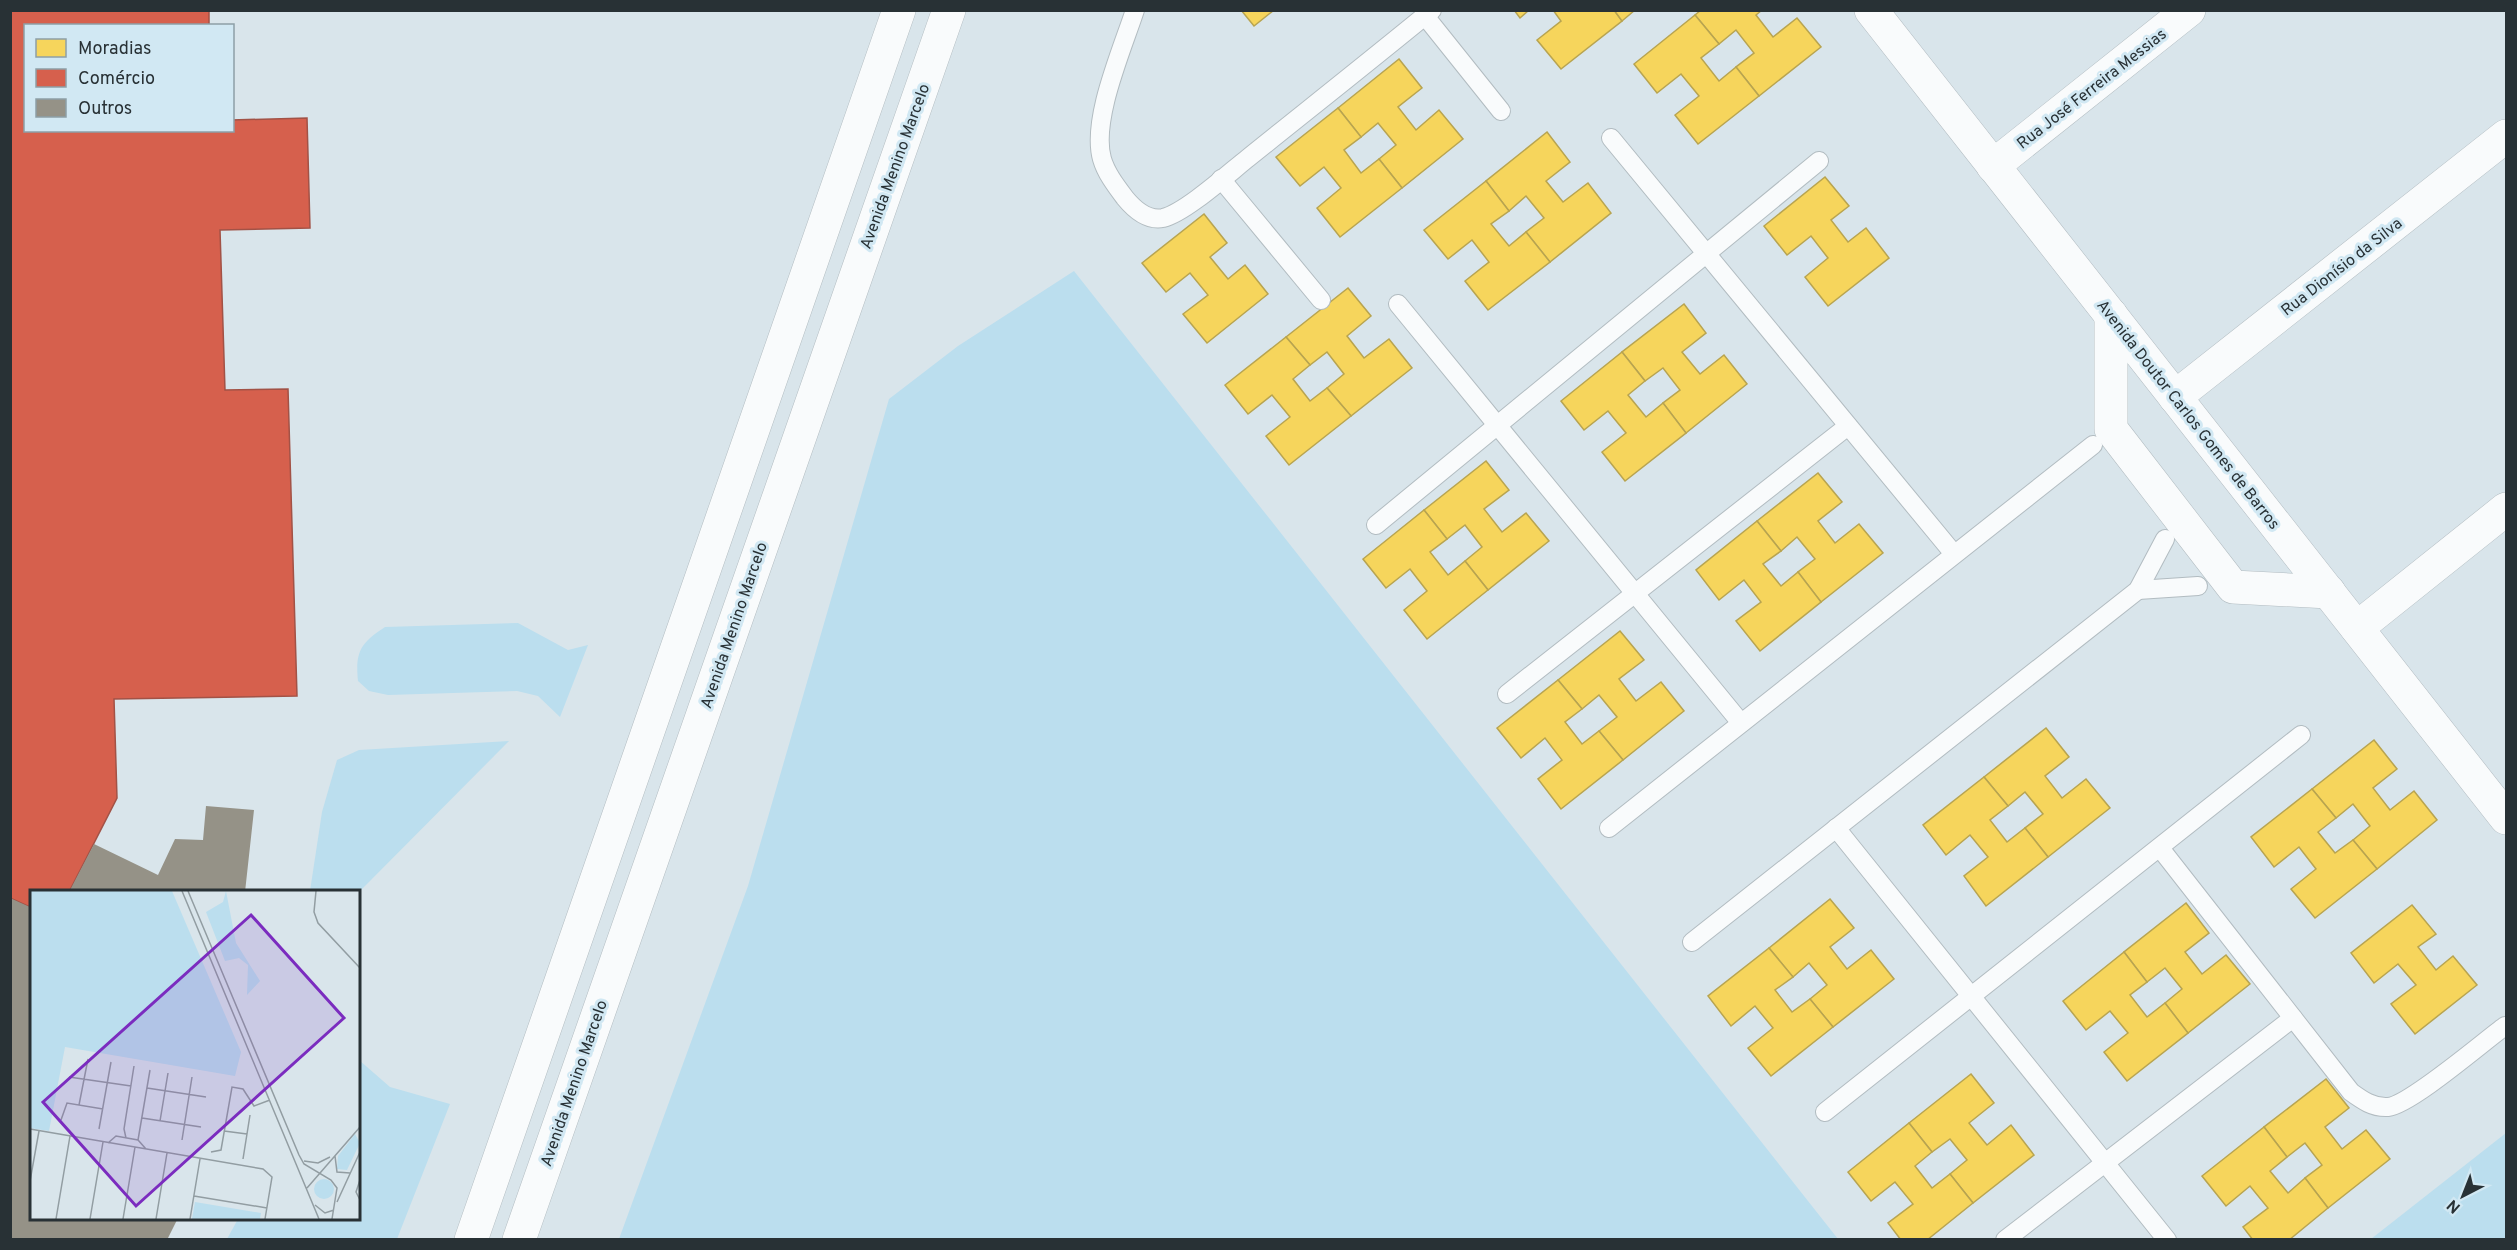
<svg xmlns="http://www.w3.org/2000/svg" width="2517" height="1250" viewBox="0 0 2517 1250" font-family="Overpass,sans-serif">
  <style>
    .green { fill: #bbdeee }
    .homes { fill: #f6d55c; stroke: #b8a450; stroke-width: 1.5 }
    .shops { fill: #d6604d; stroke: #a25246; stroke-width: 1.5 }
    .building { fill: #959287 }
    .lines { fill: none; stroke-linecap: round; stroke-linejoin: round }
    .service-casing { stroke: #b2bcc1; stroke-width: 20 }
    .minor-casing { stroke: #b2bcc1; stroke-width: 34 }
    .tertiary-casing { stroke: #b2bcc1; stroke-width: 34 }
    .primary-casing { stroke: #b2bcc1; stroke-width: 34 }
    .service { stroke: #f9fbfc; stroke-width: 18 }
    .minor { stroke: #f9fbfc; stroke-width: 33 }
    .tertiary { stroke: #f9fbfc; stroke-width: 33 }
    .primary { stroke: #f9fbfc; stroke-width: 33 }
    .labels { text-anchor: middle; stroke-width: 6; stroke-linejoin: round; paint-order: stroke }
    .street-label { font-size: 16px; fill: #283135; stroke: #d1e8f3 }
    .inset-road { fill: none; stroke: #929da2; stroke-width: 1.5 }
    .view { fill: #7b2cbf; fill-opacity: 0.15; stroke: #7b2cbf; stroke-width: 3 }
    .inset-edge { fill: none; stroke: #283135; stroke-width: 3 }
  </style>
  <rect width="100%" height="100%" fill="#d9e5eb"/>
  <g class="green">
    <path d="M1074 271 1838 1239H619L748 886 889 399 958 346Z"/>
    <path d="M518 623 568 650 588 645 560 717 538 696 517 691 388 695 369 691 358 681C355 651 361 643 385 627Z"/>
    <path d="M509 741 359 892 310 891 322 812 337 760 359 750Z"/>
    <path d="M359 1060 390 1087 450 1104 397 1239H227L238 1219 358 1218Z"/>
    <path d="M2506 1133V1239H2371Z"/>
  </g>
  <g class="homes">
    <path d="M1241 10H1274L1254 26Z"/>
    <path d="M1514 10H1529L1520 18Z"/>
    <path d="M1553 10H1614L1622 21 1561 69 1537 40 1561 21Z"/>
    <path d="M1614 10H1635L1622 21Z"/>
    <path d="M1701 10H1762L1756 15 1773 37 1797 18 1821 47 1759 96 1736 67 1754 53 1736 30 1719 44 1695 15Z"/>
    <path d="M1695 15 1719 44 1701 58 1719 81 1736 67 1759 96 1698 144 1675 115 1699 96 1681 74 1657 93 1634 64Z"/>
    <path d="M1399 59 1422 88 1398 107 1416 130 1439 110 1463 139 1402 188 1379 159 1396 145 1378 123 1361 137 1338 108Z"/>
    <path d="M1338 108 1361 137 1344 150 1361 173 1379 159 1402 188 1340 237 1317 208 1341 188 1324 167 1300 186 1276 157Z"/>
    <path d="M1547 132 1570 162 1546 181 1563 202 1588 183 1611 213 1550 262 1526 232 1544 218 1526 196 1509 211 1486 181Z"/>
    <path d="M1825 177 1849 206 1831 220 1848 242 1866 228 1889 258 1828 306 1805 277 1828 258 1811 236 1787 255 1764 226Z"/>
    <path d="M1486 181 1509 211 1491 224 1509 246 1526 232 1550 262 1488 310 1465 281 1489 262 1472 240 1448 259 1424 230Z"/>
    <path d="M1204 214 1227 243 1210 257 1228 279 1245 265 1268 294 1207 343 1183 314 1208 295 1190 273 1166 292 1142 263Z"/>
    <path d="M1348 288 1371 316 1347 336 1364 358 1389 339 1412 368 1351 416 1327 388 1344 374 1327 352 1310 365 1286 337Z"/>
    <path d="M1684 304 1706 333 1682 352 1700 374 1724 355 1747 384 1686 433 1663 403 1680 390 1663 368 1645 381 1622 352Z"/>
    <path d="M1286 337 1310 365 1293 379 1310 401 1327 388 1351 416 1289 465 1266 436 1290 417 1272 395 1248 414 1225 385Z"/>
    <path d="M1622 352 1645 381 1628 395 1646 417 1663 403 1686 433 1625 481 1602 452 1626 433 1608 411 1584 430 1561 401Z"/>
    <path d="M1486 461 1509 490 1484 509 1502 532 1526 513 1549 541 1488 590 1465 561 1482 547 1465 525 1447 539 1424 510Z"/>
    <path d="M1818 473 1842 502 1818 521 1835 543 1859 524 1883 553 1821 602 1798 572 1815 559 1797 537 1781 551 1757 521Z"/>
    <path d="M1424 510 1447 539 1430 552 1448 575 1465 561 1488 590 1427 639 1404 610 1427 591 1410 569 1386 588 1363 559Z"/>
    <path d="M1757 521 1781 551 1763 564 1781 586 1798 572 1821 602 1760 651 1736 621 1761 602 1744 580 1719 600 1696 570Z"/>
    <path d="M1620 631 1644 660 1619 679 1636 701 1661 682 1684 711 1623 760 1599 731 1617 717 1599 695 1582 709 1558 680Z"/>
    <path d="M1558 680 1582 709 1565 722 1582 744 1599 731 1623 760 1561 809 1538 779 1562 760 1545 738 1521 758 1497 728Z"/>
    <path d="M2046 728 2069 757 2045 776 2062 798 2086 779 2110 808 2048 857 2025 828 2043 814 2025 792 2008 806 1984 777Z"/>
    <path d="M2374 740 2397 769 2373 788 2390 810 2414 791 2437 820 2377 869 2353 840 2370 826 2353 804 2336 818 2312 789Z"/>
    <path d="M1984 777 2008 806 1990 820 2007 842 2025 828 2048 857 1986 906 1964 876 1988 857 1970 835 1946 855 1923 825Z"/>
    <path d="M2312 789 2336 818 2318 832 2335 853 2353 840 2377 869 2315 918 2291 889 2316 869 2299 847 2274 867 2251 837Z"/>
    <path d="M1830 899 1854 928 1830 947 1847 969 1871 950 1894 979 1833 1027 1810 999 1827 985 1809 963 1793 977 1769 948Z"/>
    <path d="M2186 903 2209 933 2185 952 2202 974 2226 955 2250 984 2188 1033 2165 1003 2182 989 2165 968 2147 982 2124 952Z"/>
    <path d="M2412 905 2436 934 2418 947 2436 970 2453 956 2477 985 2415 1034 2391 1004 2416 985 2398 964 2374 983 2351 953Z"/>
    <path d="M1769 948 1793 977 1775 990 1792 1012 1810 999 1833 1027 1771 1076 1748 1048 1773 1028 1755 1006 1731 1026 1708 996Z"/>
    <path d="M2124 952 2147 982 2130 995 2147 1017 2165 1003 2188 1033 2127 1081 2104 1052 2128 1033 2110 1011 2086 1030 2063 1001Z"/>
    <path d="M1971 1074 1994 1103 1969 1123 1987 1145 2011 1125 2034 1155 1973 1203 1950 1174 1967 1160 1950 1139 1932 1152 1909 1123Z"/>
    <path d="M2326 1079 2349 1108 2325 1127 2342 1149 2366 1130 2390 1159 2328 1208 2305 1178 2322 1165 2305 1143 2287 1157 2264 1127Z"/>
    <path d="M1909 1123 1932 1152 1915 1166 1932 1188 1950 1174 1973 1203 1927 1240H1901L1888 1223 1913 1204 1895 1182 1871 1201 1848 1172Z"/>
    <path d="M2264 1127 2287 1157 2270 1171 2288 1193 2305 1178 2328 1208 2289 1240H2253L2243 1227 2268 1208 2250 1186 2226 1206 2202 1176Z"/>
  </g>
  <path class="shops" d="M10 10H209V26H26V130H232V120L307 118 310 228 220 230 225 390 288 389 297 696 114 699 117 798 69 892H32V908L10 898Z"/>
  <g class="building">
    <path d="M206 806 254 810 245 892H69L94 844 158 875 175 839 203 840Z"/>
    <path d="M10 898 32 908V1218H178L167 1240H10Z"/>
  </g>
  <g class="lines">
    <g class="service-casing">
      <g id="service">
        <path d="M1135 10C1122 50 1091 120 1102 159 1106 173 1116 186 1125 198 1134 209 1147 221 1163 218 1185 213 1229 173 1248 158 1309 109 1371 60 1432 10"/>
        <path d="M1425 16 1501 111"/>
        <path d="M1611 138 1954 554"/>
        <path d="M1221 179 1321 300"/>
        <path d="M1398 304 1741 723"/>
        <path d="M1376 525 1819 161"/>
        <path d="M2138 590 2198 586"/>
        <path d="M1507 694 1848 426"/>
        <path d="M1609 828 2093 445"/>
        <path d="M1836 828 2167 1240"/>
        <path d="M2160 848 2351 1092C2362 1100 2373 1108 2388 1107 2410 1105 2483 1042 2505 1026"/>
        <path d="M1692 942 2138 590 2165 539"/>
        <path d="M1825 1112 2301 735"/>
        <path d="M2005 1240 2293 1018"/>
      </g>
    </g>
    <g class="minor-casing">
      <g id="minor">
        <path d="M1993 166 2189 10"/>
        <path d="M2111 315V429L2233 587 2329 592"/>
        <path d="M2175 397 2506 136"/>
        <path d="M2357 628 2506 509"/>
      </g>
    </g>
    <g class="tertiary-casing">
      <path id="tertiary" d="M1871 10 2506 818"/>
    </g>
    <g class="primary-casing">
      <g id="primary">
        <path d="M471 1240 899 10"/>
        <path d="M519 1240 949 10"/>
      </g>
    </g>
    <use href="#service" class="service"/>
    <use href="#minor" class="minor"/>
    <use href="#tertiary" class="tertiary"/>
    <use href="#primary" class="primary"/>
  </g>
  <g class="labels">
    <g class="street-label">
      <text transform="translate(2091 88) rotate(-38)" y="6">Rua José Ferreira Messias</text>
      <text transform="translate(894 166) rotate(-70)" y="6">Avenida Menino Marcelo</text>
      <text transform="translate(2341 266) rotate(-38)" y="6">Rua Dionísio da Silva</text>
      <text transform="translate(2189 414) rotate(52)" y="6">Avenida Doutor Carlos Gomes de Barros</text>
      <text transform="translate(733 625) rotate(-71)" y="6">Avenida Menino Marcelo</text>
      <text transform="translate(573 1083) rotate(-71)" y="6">Avenida Menino Marcelo</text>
    </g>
  </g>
  <g transform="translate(30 890)">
    <rect width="330" height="330" fill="#d9e5eb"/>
    <path d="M0 1H142L211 162 205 186 35 157 19 241 0 238ZM196 1 206 53 230 91 217 105 218 75 209 68 195 71 176 22 193 12ZM325 244 330 253 317 280 307 279 308 266ZM284 299a10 10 0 1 1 20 0a10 10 0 1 1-20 0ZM165 312 231 323 230 329H162Z" fill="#bbdeee"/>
    <path class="inset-road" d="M152 1 289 329M158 1 269 265 274 274 301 290 307 298 302 329M286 1 284 22 288 33 330 78M39 187 101 196M117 198 176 207M49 215 58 169M112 228 171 237M31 230 37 213 73 219M130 231 138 183M0 239 233 279 242 287 235 329M69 239 81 172M194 241 217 244M96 248 94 239 104 176M108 250 120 180M152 250 162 187M78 253 86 246 108 250 116 259M181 262 191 260 202 197 213 199 224 216 240 210M305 266 307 282 320 283M213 269 220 225M274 271 288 273 300 267M330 290 326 302 330 310M0 291 9 241M277 298 330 237M164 306 237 318M307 312 330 262M285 315 295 323 304 320M26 329 40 246M60 329 73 252M93 329 105 257M126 329 137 263M160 329 170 269"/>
    <path class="view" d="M221 25 314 128 106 316 13 212Z"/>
    <rect width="330" height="330" class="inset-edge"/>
  </g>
  <rect width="2517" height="1250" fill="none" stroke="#283135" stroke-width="24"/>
  <rect x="24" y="24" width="210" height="108" fill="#d1e8f3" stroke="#8d9fa7" stroke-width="1.5"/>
  <rect x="36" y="39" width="30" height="18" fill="#f6d55c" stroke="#8d9fa7" stroke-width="1.5"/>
  <text x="78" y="54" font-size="18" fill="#283135">Moradias</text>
  <rect x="36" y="69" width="30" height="18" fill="#d6604d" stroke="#8d9fa7" stroke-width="1.5"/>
  <text x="78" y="84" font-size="18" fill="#283135">Comércio</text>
  <rect x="36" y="99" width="30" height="18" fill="#959287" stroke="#8d9fa7" stroke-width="1.5"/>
  <text x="78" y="114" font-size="18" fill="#283135">Outros</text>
  <g transform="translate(2463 1196) rotate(222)" stroke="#d1e8f3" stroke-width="4.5" paint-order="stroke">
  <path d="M0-4.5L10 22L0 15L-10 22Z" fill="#283135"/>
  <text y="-9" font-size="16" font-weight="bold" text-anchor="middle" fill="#283135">N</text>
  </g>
</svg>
